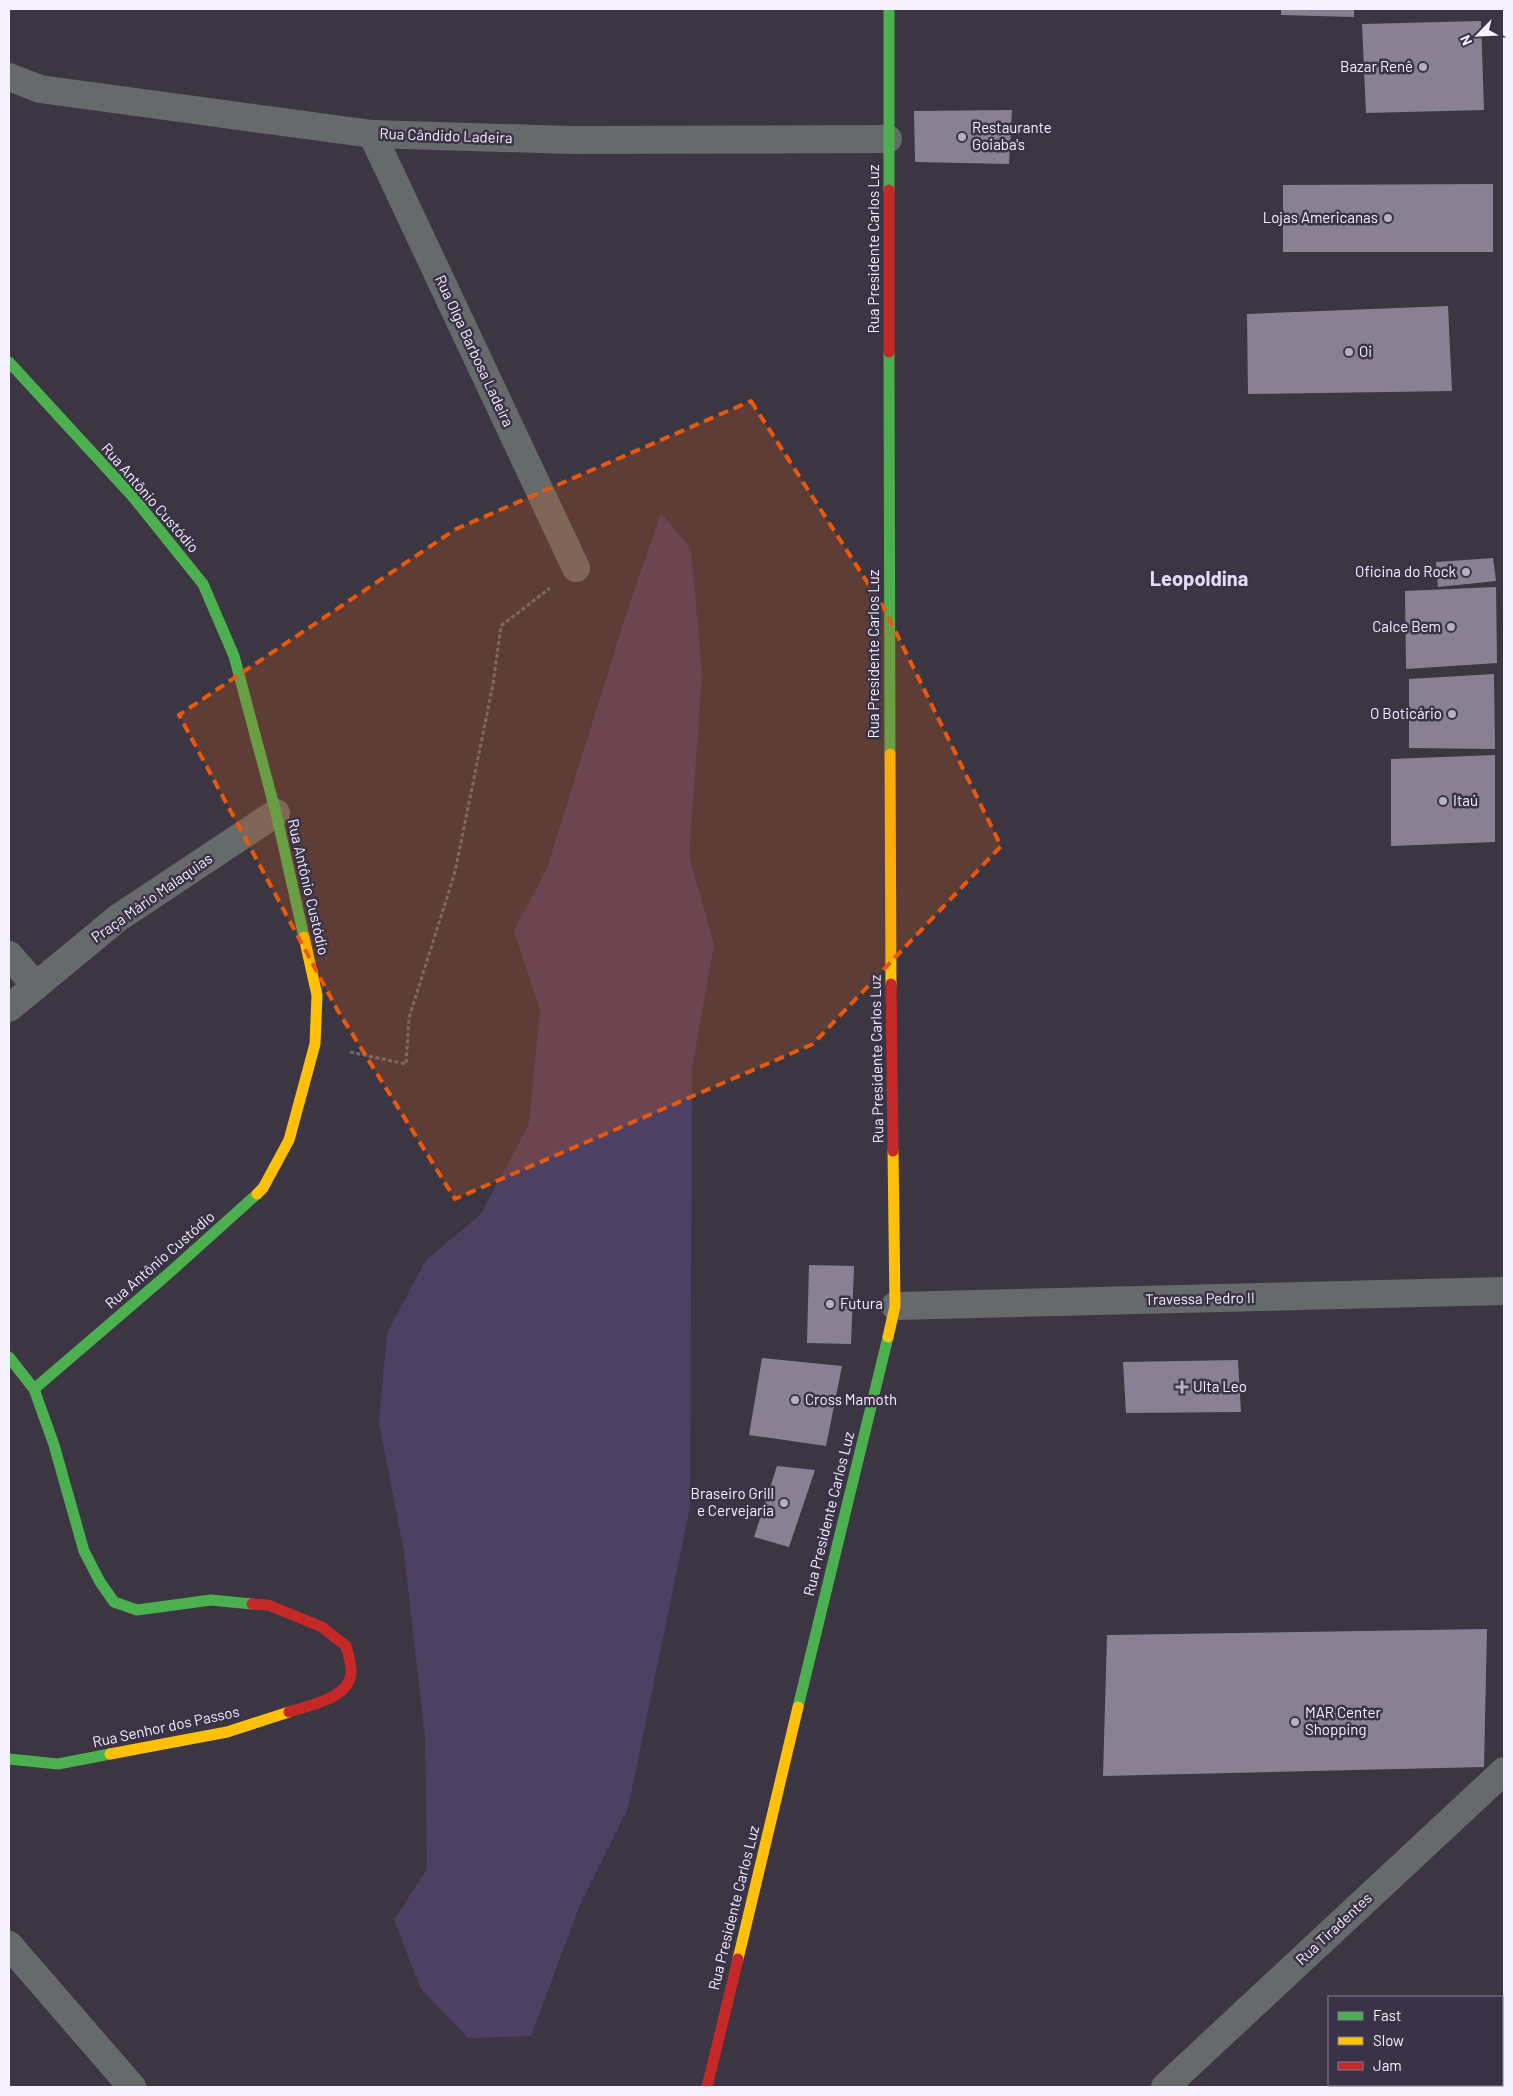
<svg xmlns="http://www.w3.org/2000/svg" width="1513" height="2096" viewBox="0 0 1513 2096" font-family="Barlow,sans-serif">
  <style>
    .green { fill: #4e4063 }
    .building { fill: #898193 }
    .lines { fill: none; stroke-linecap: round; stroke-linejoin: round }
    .path { stroke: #6b6b6e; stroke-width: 3; stroke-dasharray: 4 2.5; stroke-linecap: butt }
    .street { stroke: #676a6b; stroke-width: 28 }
    .fast { stroke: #4caf50; stroke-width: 11 }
    .slow { stroke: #ffc107; stroke-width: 11 }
    .jam { stroke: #c62828; stroke-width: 11 }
    .marked { fill: #e8590c; fill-opacity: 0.2; stroke: #e8590c; stroke-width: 4; stroke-dasharray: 10 6; stroke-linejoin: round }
    .poi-dot { fill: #b5b0bc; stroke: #3a3246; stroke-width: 2 }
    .labels { text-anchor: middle; stroke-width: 5; stroke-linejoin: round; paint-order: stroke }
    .poi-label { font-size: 15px; fill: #f6f1fe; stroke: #3a3246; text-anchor: start }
    .street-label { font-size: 15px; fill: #f6f1fe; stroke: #3a3246 }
    .district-label { font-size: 20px; font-weight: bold; fill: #e5dbf5; stroke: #3a3246 }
  </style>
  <rect width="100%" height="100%" fill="#3b3642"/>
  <path class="green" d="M661 513 691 549 702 675 689 856 714 944 692 1069 690 1507 628 1808 579 1907 531 2036 468 2038 421 1989 394 1920 427 1869 425 1737 404 1552 379 1423 387 1333 426 1260 480 1215 529 1125 540 1010 514 931 547 868 625 618Z"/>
  <g class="building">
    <path d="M1281 9H1354V17L1281 15Z"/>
    <path d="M1481 21 1484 110 1366 113 1362 24Z"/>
    <path d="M1012 110 1009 164 915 162 914 111Z"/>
    <path d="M1493 184V252H1283V185Z"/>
    <path d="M1448 306 1452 391 1248 394 1247 314Z"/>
    <path d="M1493 558 1496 581 1438 587 1436 562Z"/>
    <path d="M1496 587 1497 663 1406 669 1405 591Z"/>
    <path d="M1494 674 1495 749 1409 748V679Z"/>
    <path d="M1495 755V842L1391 846V759Z"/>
    <path d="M809 1265 854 1266 851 1344 807 1343Z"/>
    <path d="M762 1358 842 1366 826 1446 749 1435Z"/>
    <path d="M1238 1360 1241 1412 1126 1413 1123 1362Z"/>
    <path d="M777 1466 815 1470 789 1547 754 1537Z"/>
    <path d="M1487 1629 1484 1767 1103 1776 1107 1635Z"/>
  </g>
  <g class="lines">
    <path class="path" d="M350 1052 406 1064 409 1018 455 872 493 684 501 626 550 588"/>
    <g class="street">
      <path d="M9 77 40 89 372 134 571 140 888 139"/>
      <path d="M372 134 576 568"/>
      <path d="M9 955 36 986"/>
      <path d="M9 1008 118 918 276 813"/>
      <path d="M895 1306 1504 1291"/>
      <path d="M9 1945 132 2087"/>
      <path d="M1165 2087 1504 1771"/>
    </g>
    <g class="fast">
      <path d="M889 9V190"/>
      <path d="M889 352 890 754"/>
      <path d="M9 362 133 497 203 584 234 656 276 813 304 937"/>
      <path d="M9 1357 34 1389 54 1445 84 1551 100 1582 114 1602 137 1610 211 1600 252 1604"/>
      <path d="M34 1389 168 1274 257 1194"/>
      <path d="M798 1707 888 1337"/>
      <path d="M9 1759 58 1764 110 1754"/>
    </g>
    <g class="slow">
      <path d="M890 754 891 984"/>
      <path d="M257 1194 263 1188 289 1140 315 1044 317 995 304 937"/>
      <path d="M888 1337 895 1306 893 1151"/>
      <path d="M110 1754 227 1732 289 1712"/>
      <path d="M738 1959 798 1707"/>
    </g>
    <g class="jam">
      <path d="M889 190V352"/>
      <path d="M891 984 893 1151"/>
      <path d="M252 1604 268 1605 322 1627 346 1646C348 1654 352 1665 351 1673 349 1699 309 1705 289 1712"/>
      <path d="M707 2087 738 1959"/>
    </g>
  </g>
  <path class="marked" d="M751 401 885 610 1001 846 813 1044 455 1199 338 1011 179 715 456 529Z"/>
  <g class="poi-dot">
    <circle cx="1423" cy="67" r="5"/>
    <circle cx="962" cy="137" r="5"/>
    <circle cx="1388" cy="218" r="5"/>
    <circle cx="1349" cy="352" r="5"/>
    <circle cx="1466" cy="572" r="5"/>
    <circle cx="1451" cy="627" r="5"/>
    <circle cx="1452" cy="714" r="5"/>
    <circle cx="1443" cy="801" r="5"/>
    <circle cx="830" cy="1304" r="5"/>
    <path d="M1179.5 1379.5h5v5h5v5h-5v5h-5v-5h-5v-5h5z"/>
    <circle cx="795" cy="1400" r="5"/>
    <circle cx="784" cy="1503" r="5"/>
    <circle cx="1295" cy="1722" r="5"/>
  </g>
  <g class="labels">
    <g class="poi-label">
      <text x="1413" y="72" text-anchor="end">Bazar Renê</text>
      <text x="972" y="133">Restaurante<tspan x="972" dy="17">Goiaba's</tspan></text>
      <text x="1378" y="223" text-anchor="end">Lojas Americanas</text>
      <text x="1359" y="357">Oi</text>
      <text x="1456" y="577" text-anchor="end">Oficina do Rock</text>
      <text x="1441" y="632" text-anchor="end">Calce Bem</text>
      <text x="1442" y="719" text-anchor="end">O Boticário</text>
      <text x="1453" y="806">Itaú</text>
      <text x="840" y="1309">Futura</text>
      <text x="1193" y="1392">Ulta Leo</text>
      <text x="805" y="1405">Cross Mamoth</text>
      <text x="774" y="1499" text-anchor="end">Braseiro Grill<tspan x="774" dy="17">e Cervejaria</tspan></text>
      <text x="1305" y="1718">MAR Center<tspan x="1305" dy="17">Shopping</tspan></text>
    </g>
    <g class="street-label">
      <text transform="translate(446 136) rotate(2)" y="5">Rua Cândido Ladeira</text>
      <text transform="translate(874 249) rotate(-90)" y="5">Rua Presidente Carlos Luz</text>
      <text transform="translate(474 351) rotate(65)" y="5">Rua Olga Barbosa Ladeira</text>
      <text transform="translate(150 498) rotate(49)" y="5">Rua Antônio Custódio</text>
      <text transform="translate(874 654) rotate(-90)" y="5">Rua Presidente Carlos Luz</text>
      <text transform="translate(308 887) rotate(77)" y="5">Rua Antônio Custódio</text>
      <text transform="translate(152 898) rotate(-35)" y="5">Praça Mário Malaquias</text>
      <text transform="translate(877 1059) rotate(-91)" y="5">Rua Presidente Carlos Luz</text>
      <text transform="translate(160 1260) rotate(-41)" y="5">Rua Antônio Custódio</text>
      <text transform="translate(1200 1299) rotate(-1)" y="5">Travessa Pedro II</text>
      <text transform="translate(829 1514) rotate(-76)" y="5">Rua Presidente Carlos Luz</text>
      <text transform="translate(166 1727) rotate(-12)" y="5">Rua Senhor dos Passos</text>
      <text transform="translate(734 1908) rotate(-76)" y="5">Rua Presidente Carlos Luz</text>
      <text transform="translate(1334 1929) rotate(-43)" y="5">Rua Tiradentes</text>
    </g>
    <g class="district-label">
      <text x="1199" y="586">Leopoldina</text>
    </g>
  </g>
  <rect width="1513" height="2096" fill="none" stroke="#f6f1fe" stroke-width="20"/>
  <rect x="1328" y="1996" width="175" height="90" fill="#3a3246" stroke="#857e90"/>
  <rect x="1338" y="2012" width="25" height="8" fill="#4caf50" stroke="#857e90"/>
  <text x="1373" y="2021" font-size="15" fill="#f6f1fe">Fast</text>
  <rect x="1338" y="2037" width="25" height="8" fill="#ffc107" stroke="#857e90"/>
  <text x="1373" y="2046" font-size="15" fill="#f6f1fe">Slow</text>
  <rect x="1338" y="2062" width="25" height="8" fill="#c62828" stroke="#857e90"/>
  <text x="1373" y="2071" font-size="15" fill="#f6f1fe">Jam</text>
  <g transform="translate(1478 35) rotate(246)" stroke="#3a3246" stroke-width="4" paint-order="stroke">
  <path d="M0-4L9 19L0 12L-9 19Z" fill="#f6f1fe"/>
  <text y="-8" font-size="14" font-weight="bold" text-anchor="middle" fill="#f6f1fe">N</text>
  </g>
</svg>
